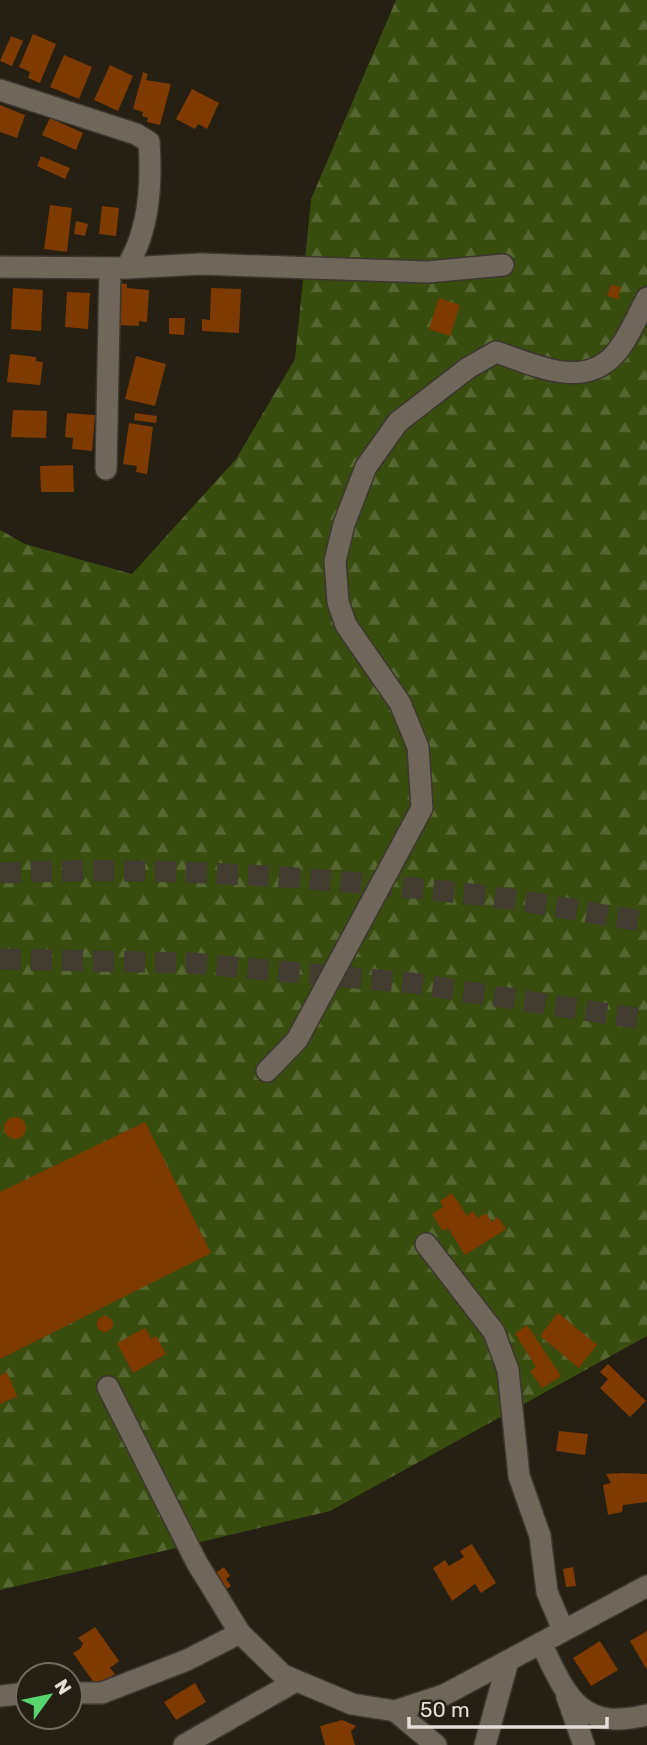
<svg xmlns="http://www.w3.org/2000/svg" width="647" height="1745" viewBox="0 0 647 1745" font-family="Rubik,sans-serif">
  <style>
    .forest { fill: url(#forest-firs) }
    .building { fill: #7f3a00 }
    .lines { fill: none; stroke-linecap: round; stroke-linejoin: round }
    .highway-tunnel { stroke: #423c31; stroke-width: 21; stroke-dasharray: 21 10; stroke-linecap: butt }
    .minor-casing { stroke: #3d3731; stroke-width: 24 }
    .minor { stroke: #6f675a; stroke-width: 21 }
  </style>
  <defs>
    <pattern id="forest-firs" width="22" height="20" patternUnits="userSpaceOnUse" patternTransform="scale(1.75)"><rect width="22" height="20" fill="#384d0e"/><path d="M5 1l3.5 6h-7zM16 11l3.5 6h-7z" fill="#556630"/></pattern>
  </defs>
  <rect width="100%" height="100%" fill="#251f14"/>
  <path class="forest" d="M396 0H647V1336L330 1511 0 1590V530L25 544 132 574 236 459 295 359 311 199Z"/>
  <g class="building">
    <path d="M33 34 56 44 40 83 28 78 30 72 19 67Z"/>
    <path d="M11 36 23 41 12 66 0 61Z"/>
    <path d="M64 55 92 67 79 99 50 87Z"/>
    <path d="M110 65 133 76 118 111 94 100Z"/>
    <path d="M143 72 148 74 146 80 171 84 160 125 147 122 148 118 142 116 143 112 133 109Z"/>
    <path d="M192 89 219 103 207 129 198 124 195 129 176 119Z"/>
    <path d="M0 105 25 115 17 138 0 132Z"/>
    <path d="M50 118 83 133 76 150 42 135Z"/>
    <path d="M41 156 70 168 65 179 37 166Z"/>
    <path d="M50 205 72 208 67 252 44 249Z"/>
    <path d="M102 206 119 208 116 236 99 234Z"/>
    <path d="M76 221 88 224 85 236 74 234Z"/>
    <path d="M119 283 127 284V288L149 290 147 322 139 321V326L119 325Z"/>
    <path d="M611 285 621 287 618 299 607 296Z"/>
    <path d="M13 288 43 290 41 331 11 329Z"/>
    <path d="M211 288 241 289 239 333 202 331V319L210 320Z"/>
    <path d="M67 292 90 293 88 329 65 327Z"/>
    <path d="M439 298 460 305 450 336 429 329Z"/>
    <path d="M169 318H185L184 335 169 334Z"/>
    <path d="M10 354 36 357V361L43 362 40 385 7 382Z"/>
    <path d="M136 356 166 364 155 406 125 399Z"/>
    <path d="M13 410 47 411 46 438 11 437Z"/>
    <path d="M67 413 95 415 92 451 72 449 73 438 65 437Z"/>
    <path d="M135 413 157 416 156 423 134 420Z"/>
    <path d="M129 423 153 427 147 474 136 472 137 466 123 464Z"/>
    <path d="M73 465 74 492H41L40 466Z"/>
    <circle cx="15" cy="1128" r="11"/>
    <path d="M145 1122 211 1253 0 1359V1192Z"/>
    <path d="M452 1193 467 1216 473 1211 478 1218 486 1213 492 1222 498 1217 506 1229 465 1255 448 1228 443 1231 432 1214 443 1207 440 1201Z"/>
    <path d="M558 1313 597 1345 579 1368 540 1336Z"/>
    <circle cx="105" cy="1324" r="8"/>
    <path d="M527 1325 561 1376 542 1388 530 1371 536 1367 515 1334Z"/>
    <path d="M145 1328 151 1339 156 1336 166 1354 133 1373 117 1343Z"/>
    <path d="M608 1364 646 1401 630 1417 600 1388 608 1379 600 1372Z"/>
    <path d="M7 1372 17 1396 0 1404V1376Z"/>
    <path d="M559 1431 588 1434 585 1455 556 1451Z"/>
    <path d="M623 1473 647 1474V1502L623 1505 622 1512 608 1515 603 1485 611 1483 606 1474Z"/>
    <path d="M472 1544 496 1583 481 1593 475 1584 452 1601 433 1568 445 1560 449 1566 464 1557 460 1551Z"/>
    <path d="M224 1567 230 1576 226 1579 231 1586 224 1591 213 1575Z"/>
    <path d="M573 1567 576 1586 566 1587 563 1569Z"/>
    <path d="M95 1627 119 1661 110 1668 115 1674 97 1687 73 1653 81 1648 83 1643 78 1638Z"/>
    <path d="M647 1631V1670L630 1641Z"/>
    <path d="M600 1641 618 1670 591 1686 573 1658Z"/>
    <path d="M195 1683 206 1702 176 1720 164 1702Z"/>
    <path d="M342 1720 356 1726 351 1731 355 1745H325L320 1726Z"/>
  </g>
  <g class="lines">
    <g class="highway-tunnel">
      <path d="M0 873C151 866 302 876 452 892 517 898 582 912 647 922"/>
      <path d="M0 959 191 963 412 983 647 1020"/>
    </g>
    <g class="minor-casing">
      <g id="minor">
        <path d="M0 90 136 134 149 142C152 183 149 232 126 268L0 267"/>
        <path d="M126 268 201 264 427 272 503 265"/>
        <path d="M106 469 110 269"/>
        <path d="M267 1071 297 1040 422 808 418 747 400 703 346 625 338 602 335 561 344 524 366 467 398 422 468 368 496 352C533 364 582 390 614 355 628 340 637 316 647 298"/>
        <path d="M426 1244 494 1332 508 1370 519 1476 540 1536 547 1592 563 1630"/>
        <path d="M108 1387 197 1563 240 1633 283 1675 352 1704 395 1711 444 1695 647 1586"/>
        <path d="M541 1643C566 1695 579 1732 647 1715"/>
        <path d="M70 1693H102L187 1660 240 1633"/>
        <path d="M0 1696 28 1693"/>
        <path d="M567 1697 584 1745"/>
        <path d="M395 1711 436 1745"/>
        <path d="M184 1745 296 1681"/>
        <path d="M485 1745 508 1661"/>
      </g>
    </g>
    <use href="#minor" class="minor"/>
  </g>
  <g transform="translate(49 1696) rotate(57)"><circle r="33" fill="#251f14" stroke="#716c62" stroke-width="2"/>
  <path d="M0-5L12 26L0 18L-12 26Z" fill="#59d56f"/>
  <text y="-10" font-size="19" font-weight="bold" text-anchor="middle" fill="#e4dfd8">N</text>
  </g>
  <path d="M409 1717v10h198v-10" fill="none" stroke="#e4dfd8" stroke-width="3.5"/>
  <text x="420" y="1717" font-size="21" fill="#e4dfd8" stroke="#251f14" stroke-width="5" paint-order="stroke">50 m</text>
</svg>
